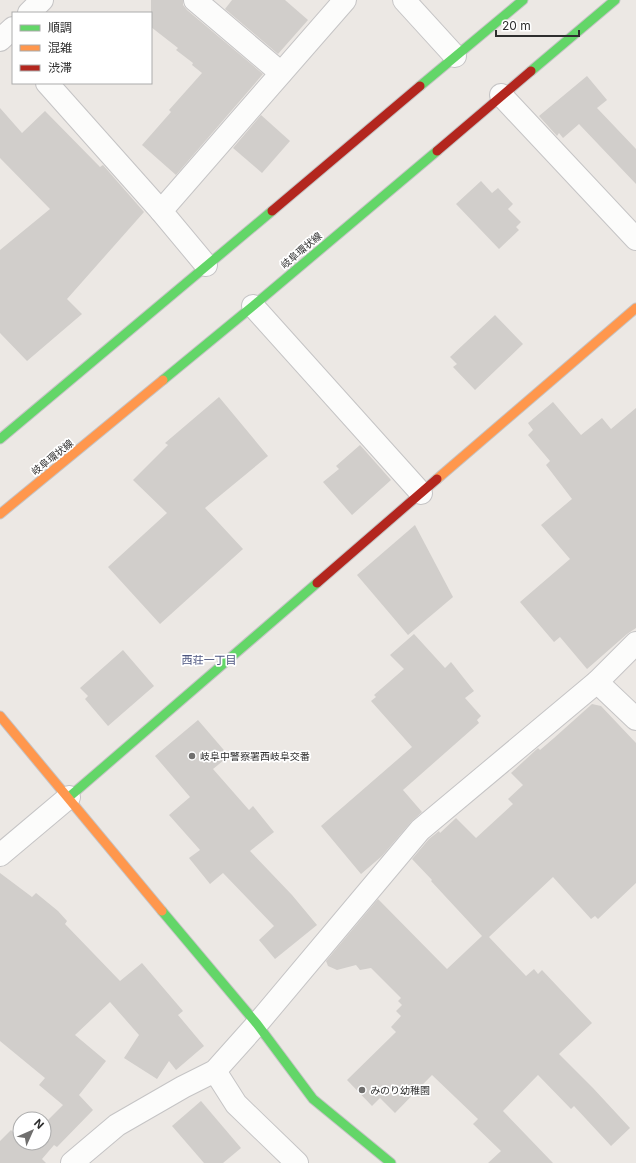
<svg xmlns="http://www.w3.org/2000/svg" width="636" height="1163" viewBox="0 0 636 1163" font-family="Inter,'Noto Sans JP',sans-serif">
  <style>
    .building { fill: #d1cecb }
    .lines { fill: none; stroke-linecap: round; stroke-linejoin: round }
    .street-casing { stroke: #c5c4c5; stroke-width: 24 }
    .fast-casing { stroke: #c5c4c5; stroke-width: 11 }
    .slow-casing { stroke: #c5c4c5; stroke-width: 11 }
    .jam-casing { stroke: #c5c4c5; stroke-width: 11 }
    .street { stroke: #fcfcfb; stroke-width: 22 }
    .fast { stroke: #63d668; stroke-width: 9 }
    .slow { stroke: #ff974d; stroke-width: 9 }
    .jam { stroke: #b3261e; stroke-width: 9 }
    .poi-dot { fill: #706f6e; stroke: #fff; stroke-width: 1.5 }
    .labels { text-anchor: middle; stroke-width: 3.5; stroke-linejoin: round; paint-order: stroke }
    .street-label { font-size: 10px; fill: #2e2e2e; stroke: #fff }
    .poi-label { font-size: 10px; fill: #2e2e2e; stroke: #fff; text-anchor: start }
    .neighbourhood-label { font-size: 11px; fill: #4d5680; stroke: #fff }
  </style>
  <rect width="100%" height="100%" fill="#ece8e4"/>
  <g class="building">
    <path d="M151 0H183V5L187 10 263 74 176 175 142 145 171 112 169 110 202 73 192 65 193 63 176 50 178 48 151 27Z"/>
    <path d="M232 0H285L308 20 278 54 225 9Z"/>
    <path d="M587 76 607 100 597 108 636 149V184L579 124 563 138 559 133 557 136 539 116Z"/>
    <path d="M0 108 22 133 45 111 100 167 103 165 144 212 67 299 82 314 27 361 0 333V250L50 209 0 158Z"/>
    <path d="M261 115 290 141 262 173 233 148Z"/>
    <path d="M481 181 492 193 498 188 513 204 508 209 521 222 516 227 519 230 499 249 456 204Z"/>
    <path d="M495 315 523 344 475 390 453 367 457 364 450 357Z"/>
    <path d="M219 397 268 456 205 508 243 549 160 624 108 567 167 513 133 480 168 445 165 443Z"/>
    <path d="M553 402 581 435 602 418 611 429 636 408V628L627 634 587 669 560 637 554 642 520 602 570 559 541 525 572 499 546 465 550 461 528 435 533 430 528 423Z"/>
    <path d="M360 445 391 480 352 515 323 482 339 469 336 466Z"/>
    <path d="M415 525 453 597 408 635 357 575Z"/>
    <path d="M414 634 445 668 451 662 474 691 465 698 481 716 477 720 479 723 403 790 422 812 411 822 382 856 361 874 321 826 412 747 371 701 376 697 374 695 404 669 390 655Z"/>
    <path d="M123 650 154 686 108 726 85 699 88 696 80 688Z"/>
    <path d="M592 704 601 706 636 743V883L598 919 595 916 591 919 553 877 489 937 526 976 534 969 538 974 542 970 592 1023 559 1054 593 1088 630 1128 611 1146 574 1106 571 1109 538 1075 503 1111 553 1163H488L501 1151 473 1124 478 1119 432 1075 395 1113 380 1098 372 1106 347 1080 396 1032 391 1027 401 1016 396 1011 402 1005 398 1001 401 998 371 968 360 970 356 965 337 970 328 966 326 961 378 899 447 969 482 936 431 881 432 880 412 859 429 839 439 831 440 833 456 818 476 838 513 804 508 799 523 785 511 773 538 748 540 750 554 738Z"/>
    <path d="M198 720 229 756 213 769 249 810 253 806 274 832 250 851 292 895 317 925 275 959 259 940 274 926 223 873 210 884 189 858 200 850 169 815 190 797 155 756Z"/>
    <path d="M0 873 32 897 36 893 58 911 67 921 65 924 120 981 142 963 183 1011 178 1015 204 1046 176 1070 169 1061 157 1079 124 1058 139 1035 110 1002 75 1035 106 1061 79 1095 93 1110 57 1147 54 1145 42 1159 46 1163H0V1141L11 1130 20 1139V1143H44V1124L63 1105 39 1085 45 1078 0 1041Z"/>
    <path d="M201 1101 241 1148 223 1163H204L172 1126Z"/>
  </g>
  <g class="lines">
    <g class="street-casing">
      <g id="street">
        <path d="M195 0 281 73"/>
        <path d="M404 0 455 56"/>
        <path d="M29 13 42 0"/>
        <path d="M0 40 13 28"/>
        <path d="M47 83 161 211"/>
        <path d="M501 95 636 239"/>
        <path d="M206 265 161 211 345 0"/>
        <path d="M253 306 421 493"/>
        <path d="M597 682 636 719"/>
        <path d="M0 855 69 797"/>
        <path d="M215 1071 236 1104 297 1163"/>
        <path d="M72 1163 117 1125 183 1087 215 1071 257 1024 420 830 597 682 636 643"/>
      </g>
    </g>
    <g class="fast-casing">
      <g id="fast">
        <path d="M531 71 615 0"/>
        <path d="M420 86 523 0"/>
        <path d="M163 380 253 306 437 151"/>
        <path d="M0 439 272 211"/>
        <path d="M69 797 317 583"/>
        <path d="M162 911 257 1024 313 1099 391 1163"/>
      </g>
    </g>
    <g class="slow-casing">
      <g id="slow">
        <path d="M437 479 636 308"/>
        <path d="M0 514 163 380"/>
        <path d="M0 716 162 911"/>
      </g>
    </g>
    <g class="jam-casing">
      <g id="jam">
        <path d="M437 151 531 71"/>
        <path d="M272 211 420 86"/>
        <path d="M317 583 437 479"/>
      </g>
    </g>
    <use href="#street" class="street"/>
    <use href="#fast" class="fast"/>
    <use href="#slow" class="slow"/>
    <use href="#jam" class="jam"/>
  </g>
  <g class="poi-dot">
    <circle cx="192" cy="756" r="4"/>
    <circle cx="362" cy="1090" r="4"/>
  </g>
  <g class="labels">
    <g class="street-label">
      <text transform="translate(301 250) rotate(-40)" y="4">岐阜環状線</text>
      <text transform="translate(52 457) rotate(-39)" y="4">岐阜環状線</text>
    </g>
    <g class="poi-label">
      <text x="200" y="760">岐阜中警察署西岐阜交番</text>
      <text x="370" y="1094">みのり幼稚園</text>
    </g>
    <g class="neighbourhood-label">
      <text x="209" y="664">西荘一丁目</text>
    </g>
  </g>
  <rect x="12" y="12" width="140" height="72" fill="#ffffff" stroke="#ababab"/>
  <rect x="20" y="25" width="20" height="6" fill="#63d668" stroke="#ababab"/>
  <text x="48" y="32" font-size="12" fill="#2e2e2e">順調</text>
  <rect x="20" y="45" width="20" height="6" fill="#ff974d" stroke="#ababab"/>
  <text x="48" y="52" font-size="12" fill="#2e2e2e">混雑</text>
  <rect x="20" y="65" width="20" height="6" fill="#b3261e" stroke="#ababab"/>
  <text x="48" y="72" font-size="12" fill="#2e2e2e">渋滞</text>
  <g transform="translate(32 1131) rotate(45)"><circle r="19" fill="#ffffff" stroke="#ababab"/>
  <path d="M0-3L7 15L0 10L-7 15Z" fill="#706f6e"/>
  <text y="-6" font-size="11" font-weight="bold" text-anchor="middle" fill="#2e2e2e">N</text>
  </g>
  <path d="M496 30v6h83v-6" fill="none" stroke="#2e2e2e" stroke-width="2"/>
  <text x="502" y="30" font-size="12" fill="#2e2e2e" stroke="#ffffff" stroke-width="3" paint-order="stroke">20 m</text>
</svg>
